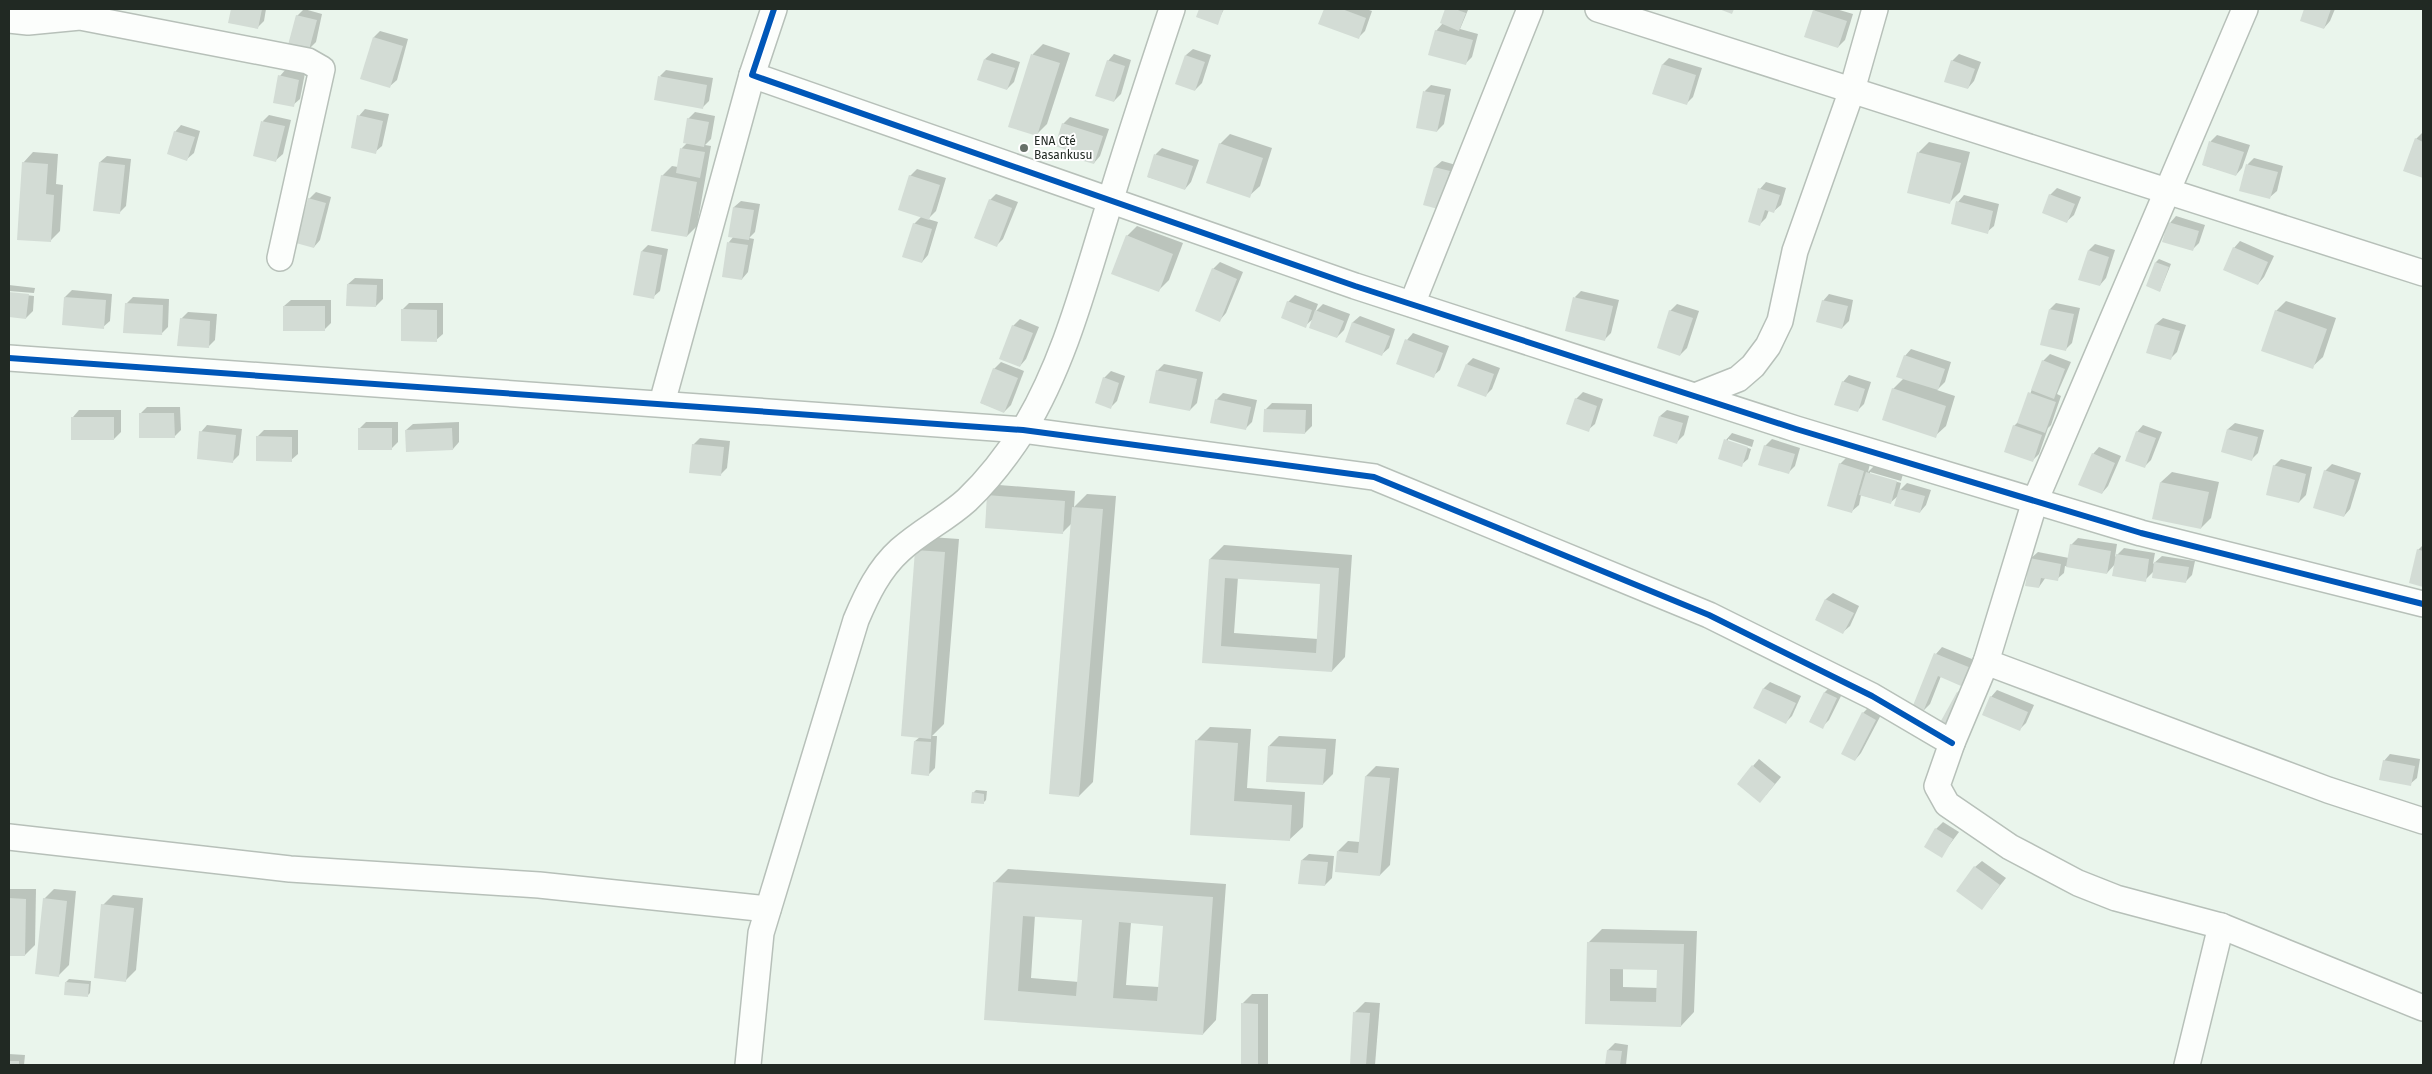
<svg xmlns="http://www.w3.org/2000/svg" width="2432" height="1074" viewBox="0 0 2432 1074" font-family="'Fira Sans',sans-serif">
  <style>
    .shadow { fill: #0003; fill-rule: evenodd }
    .building { fill: #d3dcd5; fill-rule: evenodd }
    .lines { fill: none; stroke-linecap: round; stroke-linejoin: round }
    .minor-casing { stroke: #b7c0b9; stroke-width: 28 }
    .minor { stroke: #fcfefc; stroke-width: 25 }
    .cycleway-casing { stroke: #fff; stroke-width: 9 }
    .cycleway { stroke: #0057b8; stroke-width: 6 }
    .poi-dot { fill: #677069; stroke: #fff; stroke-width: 2 }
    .labels { text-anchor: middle; stroke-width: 4; stroke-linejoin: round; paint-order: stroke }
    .poi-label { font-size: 12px; fill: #212923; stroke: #fff; text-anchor: start }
  </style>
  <rect width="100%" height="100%" fill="#eaf5ec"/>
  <g class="shadow">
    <path d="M233 9H266L264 21 257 28 230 22Z"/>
    <path d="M304 9 322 14 316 42 309 49 297 16Z"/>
    <path d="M1200 9H1224L1217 23 1198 17Z"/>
    <path d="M1325 9H1366L1372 11 1365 31 1358 38 1320 23Z"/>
    <path d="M1446 9 1468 10 1460 29 1478 34 1472 57 1466 63 1436 31 1443 23H1441Z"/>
    <path d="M1815 9H1836L1853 14 1845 40 1838 47 1814 10Z"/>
    <path d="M2305 9H2335L2330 21 2324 28 2301 20Z"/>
    <path d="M380 31 408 39 397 80 390 86 374 37Z"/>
    <path d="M1043 44 1070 53 1047 124 1037 134 1010 126 1033 54Z"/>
    <path d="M1193 49 1211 55 1202 83 1195 90 1186 55Z"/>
    <path d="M992 53 1020 62 1014 82 1007 89 985 59Z"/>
    <path d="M1114 54 1131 60 1121 94 1114 101 1108 61Z"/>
    <path d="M1959 54 1981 62 1974 81 1968 88 1952 61Z"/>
    <path d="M1669 58 1702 68 1693 97 1686 104 1653 93 1663 64Z"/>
    <path d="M286 69 305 73 300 99 293 105 280 76Z"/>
    <path d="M666 70 713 78 709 101 703 107 660 76Z"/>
    <path d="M1431 85 1451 89 1444 124 1437 131 1425 91Z"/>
    <path d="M365 109 389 114 382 146 375 152 359 116Z"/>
    <path d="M695 112 715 116 711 139 705 145 711 146 697 226 687 236 662 176 672 166 678 167 682 148 688 142V119Z"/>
    <path d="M269 115 291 120 283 154 276 160 263 121Z"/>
    <path d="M1070 117 1109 129 1100 156 1094 163 1084 154 1063 124Z"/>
    <path d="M181 125 200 131 194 153 187 159 175 132Z"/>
    <path d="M2423 132V177L2405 170 2416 139Z"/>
    <path d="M1230 134 1272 148 1260 186 1249 196 1220 144Z"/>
    <path d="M2217 135 2250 145 2242 168 2236 175 2203 165 2211 141Z"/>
    <path d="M1929 142 1970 152 1960 192 1950 202 1909 192 1919 152Z"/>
    <path d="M1162 148 1199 160 1191 182 1185 189 1148 177 1156 154Z"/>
    <path d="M33 152 58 154 56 184 63 185 60 231 50 241 23 163Z"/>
    <path d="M107 156 131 159 126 206 119 213 100 162Z"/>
    <path d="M2254 158 2283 166 2277 191 2270 197 2241 190 2248 164Z"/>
    <path d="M1442 161 1456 165 1438 208 1424 204 1435 167Z"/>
    <path d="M917 169 946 178 936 211 928 219 938 222 928 255 922 262 914 224 922 216 910 176Z"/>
    <path d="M1766 182 1786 188 1781 205 1774 211 1769 210 1766 218 1760 224V189Z"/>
    <path d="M2057 188 2081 197 2074 215 2067 221 2050 195Z"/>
    <path d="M316 192 331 197 320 240 314 247 309 199Z"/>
    <path d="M996 194 1018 202 1003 239 997 245 990 200Z"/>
    <path d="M1964 195 1999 204 1994 226 1987 232 1958 202Z"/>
    <path d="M741 201 760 204 755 232 749 238 754 239 748 272 742 279 729 242 734 236V207Z"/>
    <path d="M2176 216 2205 225 2199 243 2192 250 2170 223Z"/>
    <path d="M1137 226 1183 243 1169 280 1158 291 1127 236Z"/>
    <path d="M2240 241 2274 256 2264 277 2258 284 2234 248Z"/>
    <path d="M2095 244 2115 250 2106 278 2100 285 2089 250Z"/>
    <path d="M648 245 668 249 660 291 653 297 642 251Z"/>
    <path d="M2159 259 2171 264 2160 291 2156 262Z"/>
    <path d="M1220 262 1243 272 1226 313 1220 320 1213 269Z"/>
    <path d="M355 278 383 279V299L376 306 348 284Z"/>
    <path d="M9 285 35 288 34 293 9 291Z"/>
    <path d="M72 290 112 294 110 321 103 327 63 324 65 297Z"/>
    <path d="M1581 291 1619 300 1611 333 1604 340 1575 297Z"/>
    <path d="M9 293 34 296 33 311 26 318 9 316Z"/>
    <path d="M1829 294 1853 300 1849 321 1842 328 1823 301Z"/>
    <path d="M1295 295 1318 304 1315 312 1323 304 1350 314 1344 330 1337 337 1314 318 1305 326 1288 302Z"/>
    <path d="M133 297 169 299 168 327 161 334 126 304Z"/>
    <path d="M291 300H331V323L324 330 284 306Z"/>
    <path d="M2286 301 2336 318 2323 357 2312 367 2276 311Z"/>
    <path d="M409 303H443V334L436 340 402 310Z"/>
    <path d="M2056 303 2080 308 2072 343 2066 349 2050 309Z"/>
    <path d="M1677 304 1699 311 1687 348 1680 355 1670 311Z"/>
    <path d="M188 312 217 314 215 340 208 347 181 319Z"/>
    <path d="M1360 316 1395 329 1389 348 1382 354 1346 341 1353 322Z"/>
    <path d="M2163 318 2186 325 2177 352 2170 359 2147 352 2156 324Z"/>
    <path d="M1020 319 1039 327 1026 359 1020 366 1013 326Z"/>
    <path d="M1413 333 1449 346 1440 370 1433 376 1398 363 1407 340Z"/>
    <path d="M1911 349 1951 362 1945 382 1937 390 1955 396 1946 426 1935 436 1893 389 1904 378 1905 356Z"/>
    <path d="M2050 354 2071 362 2057 394 2061 396 2051 425 2048 428 2039 454 2033 460 2014 426 2020 420 2043 361Z"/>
    <path d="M1473 358 1500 368 1492 389 1485 396 1467 364Z"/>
    <path d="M1001 362 1024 371 1011 405 1004 412 981 403 994 369Z"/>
    <path d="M1164 364 1203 372 1197 403 1190 410 1157 371Z"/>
    <path d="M1111 371 1125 376 1117 401 1111 407 1104 378Z"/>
    <path d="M1849 375 1871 382 1864 404 1857 411 1843 382Z"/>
    <path d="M1583 392 1603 399 1595 424 1588 430 1576 399Z"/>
    <path d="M1223 393 1257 400 1252 422 1245 429 1216 400Z"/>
    <path d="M1272 403 1312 404V426L1305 433 1265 410Z"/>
    <path d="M147 407H180L181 430 174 437 140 414Z"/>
    <path d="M79 410H121V432L114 439 73 417Z"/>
    <path d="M1667 410 1689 416 1684 435 1677 442 1660 416Z"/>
    <path d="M366 422H398V442L391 449 360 428Z"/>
    <path d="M459 422V442L453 449 406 430 413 424Z"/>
    <path d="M2235 423 2264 430 2258 453 2252 459 2223 451 2228 429Z"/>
    <path d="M207 425 242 429 239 455 233 461 201 432Z"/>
    <path d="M2143 425 2162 432 2151 460 2144 467 2137 432Z"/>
    <path d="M264 430H298V454L291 460 257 437Z"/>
    <path d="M1732 433 1754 440 1752 447 1728 439V441L1751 449 1748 459 1741 465 1726 440Z"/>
    <path d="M700 438 730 441 727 468 720 475 693 445Z"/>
    <path d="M1772 439 1800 448 1795 466 1788 473 1765 446Z"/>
    <path d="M2099 447 2121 456 2108 486 2102 493 2093 454Z"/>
    <path d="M1847 457 1870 464 1868 472 1874 466 1903 474 1901 481 1870 472V474L1901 483 1899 491 1907 483 1931 490 1926 505 1920 512 1899 495 1890 503 1861 495 1859 505 1852 511 1840 464Z"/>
    <path d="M2281 459 2312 467 2306 495 2299 502 2274 466Z"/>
    <path d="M2332 464 2361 473 2350 509 2344 516 2325 471Z"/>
    <path d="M2172 472 2219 482 2211 518 2201 528 2154 518 2161 482Z"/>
    <path d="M999 485 1075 491 1074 507 1087 494 1116 496 1093 782 1079 796 1072 523 1062 533 989 495Z"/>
    <path d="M930 537 959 539 944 724 932 736H937L935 768 928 775 915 741 920 737 917 551Z"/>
    <path d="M2078 538 2117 544 2115 557 2124 548 2155 553 2153 564 2162 556 2195 561 2192 575 2185 582 2154 571 2145 580 2116 563 2107 573 2065 566 2064 573 2057 579 2046 577 2039 587 2031 558 2038 552 2069 558 2071 545Z"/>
    <path d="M1224 545 1352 555 1345 657 1332 671 1203 662 1210 559ZM1238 577 1322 583 1318 639 1234 633Z"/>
    <path d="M2423 545V585L2410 582 2418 550Z"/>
    <path d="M1833 593 1859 606 1850 626 1843 632 1816 619 1826 599Z"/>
    <path d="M1942 647 1982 663 1939 728 1958 692 1965 686 1941 676 1930 704 1923 711 1913 707 1936 654Z"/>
    <path d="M1770 682 1801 696 1792 716 1786 722 1755 708 1764 688Z"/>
    <path d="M1831 686 1843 692 1829 720 1822 727 1810 721 1825 692Z"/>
    <path d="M1997 690 2034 705 2026 723 2019 730 1991 697Z"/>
    <path d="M1869 707 1882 713 1861 753 1855 760 1863 713Z"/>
    <path d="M1210 727 1251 729 1247 788 1305 792 1303 827 1289 840 1191 834 1197 740Z"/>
    <path d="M1279 736 1336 739 1333 774 1323 784 1269 746Z"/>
    <path d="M2390 754 2420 759 2417 778 2410 784 2384 761Z"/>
    <path d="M1759 759 1781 777 1766 795 1753 766Z"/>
    <path d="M1376 766 1399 768 1390 865 1380 875 1338 851 1348 841 1360 842 1366 776Z"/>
    <path d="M976 790 987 791 986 800 983 803 973 793Z"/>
    <path d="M1943 822 1959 832 1941 856 1936 829Z"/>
    <path d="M1309 854 1334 856 1332 878 1325 885 1302 860Z"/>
    <path d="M1982 861 2006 878 1982 908 1975 867Z"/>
    <path d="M1008 869 1226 884 1216 1020 1203 1034 985 1019 995 882ZM1035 915 1083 919 1079 982 1031 978ZM1131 922 1164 924 1159 987 1126 985Z"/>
    <path d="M9 889H36L35 945 25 955H9Z"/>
    <path d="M54 889 76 891 69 965 59 975 44 899Z"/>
    <path d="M113 895 143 898 136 970 126 980 103 905Z"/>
    <path d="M1602 929 1697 931 1694 1012 1681 1026 1586 1023 1589 942ZM1623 968 1658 969V988L1623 987Z"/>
    <path d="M69 979 91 981 90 993 87 996 66 982Z"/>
    <path d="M1252 994H1268V1065H1242V1004Z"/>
    <path d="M1365 1002 1380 1003 1375 1065H1351L1355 1012Z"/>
    <path d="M1615 1043 1628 1045 1626 1065H1606L1608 1050Z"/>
    <path d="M9 1054 25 1055 24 1065H9Z"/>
  </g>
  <g class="building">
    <path d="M231 9H262L258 29 228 23Z"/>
    <path d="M1199 9 1223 10 1218 25 1196 17Z"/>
    <path d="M1324 9H1342L1366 18 1359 39 1318 24Z"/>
    <path d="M1445 9H1455L1466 13 1459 31 1440 23Z"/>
    <path d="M1719 9H1734L1732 14Z"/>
    <path d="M2304 9H2331L2324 29 2300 21Z"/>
    <path d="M1813 10 1847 21 1838 48 1804 37Z"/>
    <path d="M296 15 317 20 309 50 288 45Z"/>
    <path d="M1435 30 1473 40 1466 65 1428 55Z"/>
    <path d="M373 37 403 46 390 88 360 79Z"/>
    <path d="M1031 54 1060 63 1037 136 1008 127Z"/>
    <path d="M1185 55 1205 62 1195 91 1175 84Z"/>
    <path d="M984 59 1015 68 1007 90 977 80Z"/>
    <path d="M1107 60 1125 66 1114 102 1095 96Z"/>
    <path d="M1951 60 1975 69 1968 89 1944 82Z"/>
    <path d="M1662 64 1696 75 1687 105 1652 94Z"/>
    <path d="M278 75 299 80 294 107 273 103Z"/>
    <path d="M658 76 707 85 703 109 654 100Z"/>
    <path d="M1423 91 1445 95 1437 132 1416 128Z"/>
    <path d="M357 115 383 121 376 154 351 148Z"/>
    <path d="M687 118 709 122 704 147 683 143Z"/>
    <path d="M261 121 285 126 276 162 253 156Z"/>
    <path d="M1062 123 1103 136 1094 164 1080 160 1082 155 1055 146Z"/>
    <path d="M174 131 195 137 187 161 167 154Z"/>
    <path d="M2415 138 2423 142V178L2403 171Z"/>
    <path d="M2209 141 2244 152 2236 176 2202 165Z"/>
    <path d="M1219 143 1263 158 1250 198 1206 183Z"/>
    <path d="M680 148 705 152 700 178 676 173Z"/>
    <path d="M1917 152 1961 163 1950 204 1907 193Z"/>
    <path d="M1154 154 1193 166 1185 190 1147 177Z"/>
    <path d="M22 162 48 164 46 194 54 195 51 242 17 240Z"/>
    <path d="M99 162 125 165 120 214 93 211Z"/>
    <path d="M2246 164 2278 172 2270 199 2239 191Z"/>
    <path d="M1434 167 1450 171 1438 209 1423 205Z"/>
    <path d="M661 175 697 182 687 237 651 231Z"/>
    <path d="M909 175 940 185 929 220 898 210Z"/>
    <path d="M1758 188 1780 195 1774 213 1765 210 1760 226 1748 222Z"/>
    <path d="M2049 194 2075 204 2067 223 2042 213Z"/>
    <path d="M308 198 326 203 314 248 296 243Z"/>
    <path d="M989 199 1012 208 997 247 974 238Z"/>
    <path d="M1956 201 1993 211 1988 234 1951 224Z"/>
    <path d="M733 207 754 210 749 240 728 237Z"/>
    <path d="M2168 222 2199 231 2193 251 2162 242Z"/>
    <path d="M913 223 932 229 922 263 902 257Z"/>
    <path d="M1126 235 1173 254 1159 292 1111 274Z"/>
    <path d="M727 242 748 245 742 280 722 277Z"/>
    <path d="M2233 247 2268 262 2258 285 2223 270Z"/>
    <path d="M2088 250 2109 257 2100 286 2078 280Z"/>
    <path d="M641 251 662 255 654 299 633 295Z"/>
    <path d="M2155 262 2169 267 2160 292 2146 286Z"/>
    <path d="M1212 268 1237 279 1220 322 1195 311Z"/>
    <path d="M347 284 377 285 376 307 346 306Z"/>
    <path d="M9 292 29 294 26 319 9 317Z"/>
    <path d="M64 297 106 300 104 329 62 325Z"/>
    <path d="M1573 297 1613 306 1605 341 1565 331Z"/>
    <path d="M1822 300 1848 306 1842 329 1816 322Z"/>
    <path d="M1287 301 1312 310 1306 328 1281 318Z"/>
    <path d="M125 303 163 305 162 335 123 333Z"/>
    <rect x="283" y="306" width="42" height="25"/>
    <path d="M401 309 437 310V342L401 341Z"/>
    <path d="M2049 309 2074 314 2066 351 2040 345Z"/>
    <path d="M1315 310 1344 321 1337 338 1309 328Z"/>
    <path d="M1669 310 1693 318 1680 356 1657 348Z"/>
    <path d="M2275 310 2327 329 2313 369 2261 351Z"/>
    <path d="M180 318 210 321 209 348 177 346Z"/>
    <path d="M1352 322 1390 336 1382 356 1345 342Z"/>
    <path d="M2155 324 2180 331 2171 360 2146 353Z"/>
    <path d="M1012 325 1033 333 1020 367 999 359Z"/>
    <path d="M1405 339 1443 353 1434 378 1396 364Z"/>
    <path d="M1904 355 1945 369 1938 390 1896 377Z"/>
    <path d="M2042 360 2065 369 2054 399 2031 390Z"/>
    <path d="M1466 364 1494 374 1486 397 1457 386Z"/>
    <path d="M993 368 1018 378 1004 413 980 403Z"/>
    <path d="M1156 370 1197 379 1190 411 1149 403Z"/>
    <path d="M1103 377 1119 383 1111 409 1095 403Z"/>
    <path d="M1842 381 1865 389 1858 412 1834 405Z"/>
    <path d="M1892 388 1946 406 1936 438 1882 420Z"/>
    <path d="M2028 392 2056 402 2045 433 2017 423Z"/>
    <path d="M1575 398 1597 406 1589 432 1566 424Z"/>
    <path d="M1215 399 1251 407 1246 430 1210 423Z"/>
    <path d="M1264 409 1306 410 1305 434 1263 432Z"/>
    <path d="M139 413H174L175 438H139Z"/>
    <path d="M1659 416 1683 423 1677 444 1653 436Z"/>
    <rect x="71" y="417" width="43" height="23"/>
    <path d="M2013 425 2042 435 2033 462 2004 452Z"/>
    <rect x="358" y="428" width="34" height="22"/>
    <path d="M452 428 453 450 406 452 405 430Z"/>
    <path d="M2227 429 2258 437 2252 461 2221 452Z"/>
    <path d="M199 431 236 435 233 463 197 459Z"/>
    <path d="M2136 431 2156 438 2145 468 2125 461Z"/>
    <path d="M256 436 292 437V462L256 461Z"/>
    <path d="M1724 439 1748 447 1742 467 1718 459Z"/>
    <path d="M692 444 724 447 721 476 689 473Z"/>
    <path d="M1764 445 1795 454 1789 474 1758 465Z"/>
    <path d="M2092 453 2115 463 2102 494 2078 485Z"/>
    <path d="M1839 463 1864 471 1852 513 1827 506Z"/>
    <path d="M2273 465 2306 474 2299 503 2266 495Z"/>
    <path d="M2324 470 2355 480 2344 517 2313 508Z"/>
    <path d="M1866 472 1897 481 1891 504 1859 495Z"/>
    <path d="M2160 482 2209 492 2201 529 2152 519Z"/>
    <path d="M1899 489 1925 496 1920 513 1894 506Z"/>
    <path d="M987 495 1065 501 1063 534 985 528Z"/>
    <path d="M1072 507 1103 509 1079 797 1049 794Z"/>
    <path d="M2070 544 2111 551 2107 574 2066 567Z"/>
    <path d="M2417 549 2423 551V587L2409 583Z"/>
    <path d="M915 550 945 552 931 739 901 736Z"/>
    <path d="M2116 554 2149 559 2146 582 2112 576Z"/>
    <path d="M2030 558 2061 564 2058 581 2041 578 2039 588 2025 586Z"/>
    <path d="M1209 559 1339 568 1332 672 1202 663ZM1225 578 1320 584 1316 653 1221 646Z"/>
    <path d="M2154 562 2189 567 2186 583 2152 578Z"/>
    <path d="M1825 599 1854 613 1843 634 1815 620Z"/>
    <path d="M1934 653 1976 670 1968 689 1938 676 1923 712 1912 708Z"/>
    <path d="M1763 688 1796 703 1786 724 1753 708Z"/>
    <path d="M1824 692 1837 698 1823 729 1809 722Z"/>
    <path d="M1957 692 1970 698 1950 735 1937 728Z"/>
    <path d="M1990 696 2028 712 2020 731 1982 715Z"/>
    <path d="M1862 712 1876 720 1855 761 1841 754Z"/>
    <path d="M1195 740 1238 743 1234 801 1292 805 1290 841 1190 835Z"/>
    <path d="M914 741 931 742 929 776 911 774Z"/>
    <path d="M1268 746 1326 749 1323 785 1266 782Z"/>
    <path d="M2383 760 2415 766 2411 786 2379 780Z"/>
    <path d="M1752 765 1775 784 1760 803 1737 784Z"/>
    <path d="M1365 776 1390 778 1380 876 1335 872 1337 851 1358 853Z"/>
    <path d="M972 792 984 794V804L971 803Z"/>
    <path d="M1935 828 1953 839 1942 858 1924 847Z"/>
    <path d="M1301 860 1328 862 1325 886 1298 884Z"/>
    <path d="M1974 866 2000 885 1982 910 1956 891Z"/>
    <path d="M993 882 1213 897 1203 1035 984 1020ZM1023 916 1082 920 1076 996 1018 991ZM1119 922 1163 926 1157 1001 1113 998Z"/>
    <path d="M9 898 26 899 25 956H9Z"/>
    <path d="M43 898 67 901 59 977 35 974Z"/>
    <path d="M101 904 134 908 126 982 94 978Z"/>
    <path d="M1587 942 1684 944 1681 1027 1585 1024ZM1610 969 1657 970 1656 1002 1610 1001Z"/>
    <path d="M65 982 89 984 88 997 64 995Z"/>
    <path d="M1241 1003 1258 1004V1065H1241Z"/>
    <path d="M1353 1012 1370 1013 1366 1065H1350Z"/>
    <path d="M1607 1050 1622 1051 1620 1065H1605Z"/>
    <rect x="9" y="1061" width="10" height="4"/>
  </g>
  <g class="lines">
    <g class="minor-casing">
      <g id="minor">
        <path d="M774 9 752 75 1355 286 1796 429 2141 533 2423 604"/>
        <path d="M1598 9 2423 273"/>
        <path d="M2245 9 2035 501 1986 662 1952 743 1937 786 1947 804 2010 847 2078 883 2116 898 2221 926 2423 1008"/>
        <path d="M9 20 28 22 80 17 308 61 322 69 280 258"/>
        <path d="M1412 304 1530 9"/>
        <path d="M9 358 1023 430 1374 477 1709 615 1872 696 1952 743"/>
        <path d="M1695 396 1738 379 1753 366 1768 346 1780 321 1795 251 1852 90 1875 9"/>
        <path d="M662 403 752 75"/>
        <path d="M1986 662 2328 790 2423 821"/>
        <path d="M9 837 290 869 539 885 768 909"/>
        <path d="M748 1065 761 933 856 620C867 594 879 569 900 550 921 531 946 519 967 500 988 480 1008 454 1024 429 1063 365 1083 289 1105 218 1126 148 1149 78 1172 9"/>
        <path d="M2187 1065 2221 926"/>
      </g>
    </g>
    <use href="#minor" class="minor"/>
    <g class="cycleway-casing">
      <g id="cycleway">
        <path d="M774 9 752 75 1355 286 1796 429 2141 533 2423 604"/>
        <path d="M9 358 1023 430 1374 477 1709 615 1872 696 1952 743"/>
      </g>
    </g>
    <use href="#cycleway" class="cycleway"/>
  </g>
  <circle class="poi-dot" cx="1024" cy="148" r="5"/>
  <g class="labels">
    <g class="poi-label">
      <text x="1034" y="145">ENA Cté<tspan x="1034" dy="14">Basankusu</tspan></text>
    </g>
  </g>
  <rect width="2432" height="1074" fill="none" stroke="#212923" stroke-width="20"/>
</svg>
